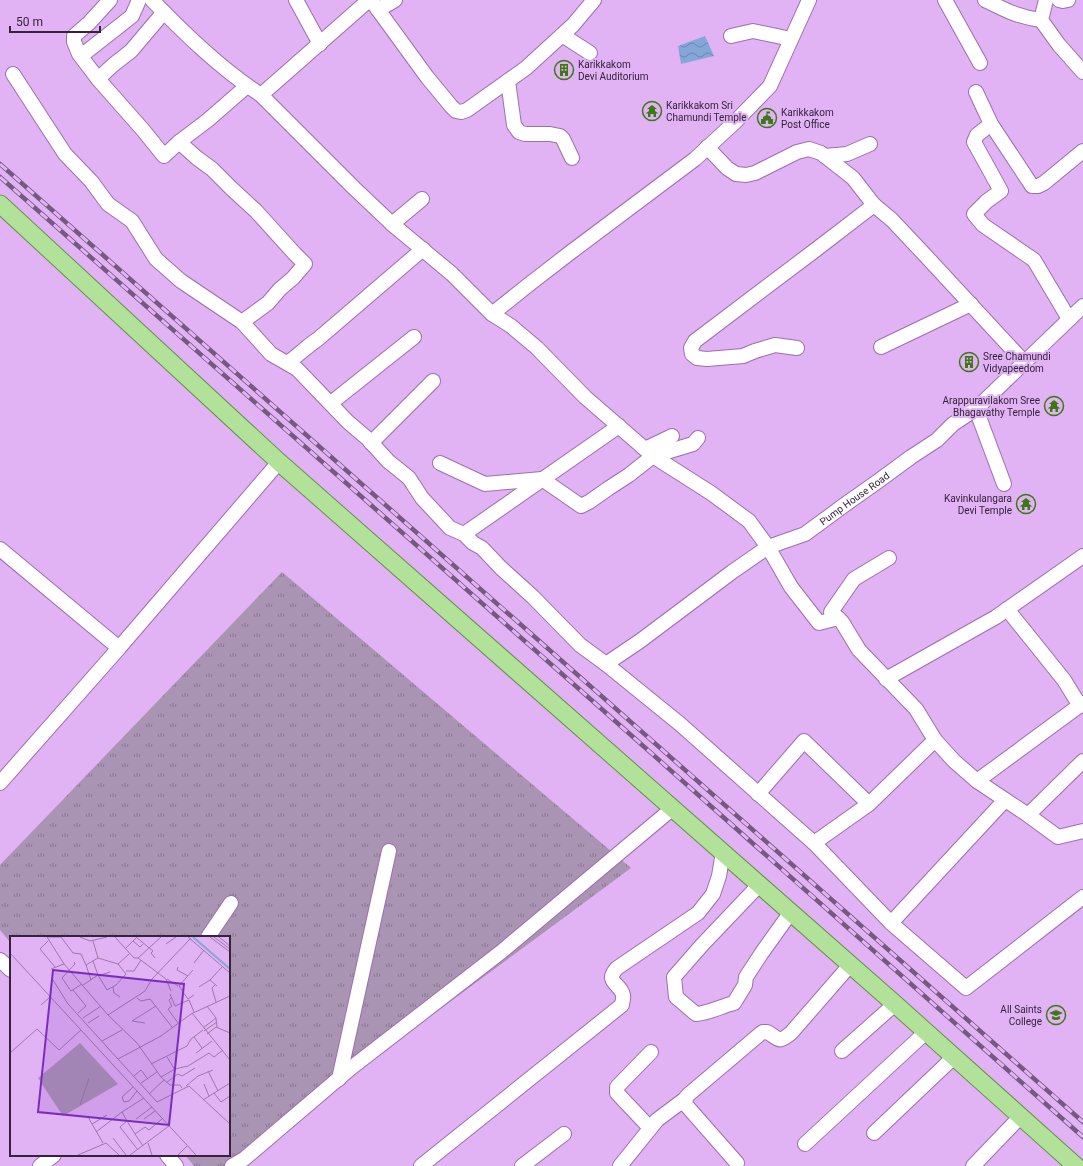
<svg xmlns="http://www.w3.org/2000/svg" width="1083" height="1166" viewBox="0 0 1083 1166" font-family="Roboto,sans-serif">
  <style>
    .grass { fill: url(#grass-tufts) }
    .water { fill: url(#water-waves) }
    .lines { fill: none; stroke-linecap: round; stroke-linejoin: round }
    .minor-casing { stroke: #9c6fad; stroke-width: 16 }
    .major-casing { stroke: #65924d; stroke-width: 19 }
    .minor { stroke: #fff; stroke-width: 14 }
    .major { stroke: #b2e19a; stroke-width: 17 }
    .rail-casing { stroke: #765981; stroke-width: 4.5 }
    .rail { stroke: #e1b2f4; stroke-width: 3; stroke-dasharray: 9; stroke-linecap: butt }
    .labels { text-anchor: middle; stroke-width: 4; stroke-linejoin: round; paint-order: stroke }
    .poi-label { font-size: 10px; fill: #35233c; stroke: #e1b2f4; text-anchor: start }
    .street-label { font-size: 10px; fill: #35233c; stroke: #e1b2f4 }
    .inset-river { fill: none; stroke: #83a7d7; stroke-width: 2 }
    .inset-road { fill: none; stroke: #9c79aa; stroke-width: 1 }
    .view { fill: #7b2cbf; fill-opacity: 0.15; stroke: #7b2cbf; stroke-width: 2 }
    .inset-edge { fill: none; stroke: #35233c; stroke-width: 2 }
  </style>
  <defs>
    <pattern id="grass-tufts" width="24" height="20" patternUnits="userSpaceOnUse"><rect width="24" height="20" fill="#aa94b3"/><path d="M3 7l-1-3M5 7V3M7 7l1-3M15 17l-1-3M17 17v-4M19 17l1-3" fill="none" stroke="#8b7893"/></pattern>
    <pattern id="water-waves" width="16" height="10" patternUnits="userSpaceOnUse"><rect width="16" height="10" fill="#83a7d7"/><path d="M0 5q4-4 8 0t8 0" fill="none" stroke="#6c88b0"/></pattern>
  </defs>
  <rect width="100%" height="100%" fill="#e1b2f4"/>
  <path class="grass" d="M282 572 631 868 228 1166H194L185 1155H229V937H11V943L0 930V865Z"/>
  <path class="water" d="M705 36 714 56 681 64 678 46Z"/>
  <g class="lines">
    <g class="minor-casing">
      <g id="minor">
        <path d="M110 0 89 23 74 36V42L79 54 98 79 143 130 164 156 179 142 208 120 247 86"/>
        <path d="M152 0C185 34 221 69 261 95L354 188 392 224 452 274 492 314"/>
        <path d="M296 0 320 44"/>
        <path d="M371 0 427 77 451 106 456 111 461 112 467 110 526 68 573 25 594 0"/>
        <path d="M809 0 770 86 735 122 695 159 571 252 527 286 492 314 511 326 537 348 585 397 653 456 711 493 749 521 768 547 791 587 819 623 838 618 842 622 859 650 916 709 935 740 954 761 977 781 1028 815 1058 837 1083 831"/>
        <path d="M945 0 980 63"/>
        <path d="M985 0C1005 10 1018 17 1041 20"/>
        <path d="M1046 0 1041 20 1059 45 1083 72"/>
        <path d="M1059 0 1063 1 1068 0"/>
        <path d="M378 10 395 0"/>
        <path d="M562 35 590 53"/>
        <path d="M731 36 753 31 791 39"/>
        <path d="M81 56 132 16 139 0"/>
        <path d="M13 74 65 154 91 181 108 204 132 221 156 259 181 281 242 322 271 354 297 369 348 422 368 439 388 461 409 478 422 498 450 528 464 534 473 543 482 548 501 568 533 597 580 645 606 664 680 724 779 812 814 843 891 923 966 988 1083 897"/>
        <path d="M98 79 113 65 131 51 164 12"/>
        <path d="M508 81 514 125 519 132 525 134H550L560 136 563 139 572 158"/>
        <path d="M976 92 991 124 1032 186H1038L1044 183 1083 151"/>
        <path d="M261 95 369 0"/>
        <path d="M991 124 977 135 974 142 1001 191 987 201 974 214 983 225 1034 260 1069 319"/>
        <path d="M179 142 197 158 212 169 231 188 256 211 294 253 305 264 293 278 280 289 268 303 242 322"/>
        <path d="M707 147 727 168 736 174 746 175 755 173 797 152 809 149 821 153 853 178 874 205 892 220 924 254 1024 362"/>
        <path d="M825 156 847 154 870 144"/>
        <path d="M392 224 422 199"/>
        <path d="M881 347 971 304"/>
        <path d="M797 348 775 345 755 351 743 356 707 359 697 358 692 354 691 348 695 341 818 248 874 205"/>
        <path d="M287 363C298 356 307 346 318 339L423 249"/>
        <path d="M331 403 414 337"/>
        <path d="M976 409 1004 484"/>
        <path d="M371 443 433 381"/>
        <path d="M645 449 672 436"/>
        <path d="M440 463 485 484 542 479 581 506 589 502 609 488 629 475 653 456 693 444 698 438"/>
        <path d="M464 534 619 426"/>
        <path d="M0 549 119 648 279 462"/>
        <path d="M1007 609 1064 680 1080 706"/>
        <path d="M838 618 831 612 854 579 889 558"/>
        <path id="s1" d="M606 664 640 641 732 572 768 547 805 534 843 506 877 482 911 457 937 440 953 424 976 409 1083 306"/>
        <path d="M886 679 996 617 1083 556"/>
        <path d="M977 781 1083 703"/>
        <path d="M0 783 119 648"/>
        <path d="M758 794 804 741 869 804"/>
        <path d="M1028 815 1083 761"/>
        <path d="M814 843 869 804 935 740"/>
        <path d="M760 884 702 945 674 977 676 997 696 1014C709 1013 722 1006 734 1003L745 985 746 977 761 954 791 912"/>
        <path d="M891 923 1005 800"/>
        <path d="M208 937 231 903"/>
        <path d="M0 960 11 970"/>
        <path d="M842 1051 895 1004"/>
        <path d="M339 1079 389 851"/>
        <path d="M650 1128 617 1093V1087L651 1052"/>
        <path d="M874 1133 954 1057"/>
        <path d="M805 1144 926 1032"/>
        <path d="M167 1155 176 1166"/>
        <path d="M737 1163 686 1105 685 1099 688 1095 760 1034 763 1032H767C780 1039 777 1044 791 1033L851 964"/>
        <path d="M40 1166 54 1155"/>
        <path d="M232 1166 244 1159 351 1068 501 952 673 808"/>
        <path d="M421 1166 622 1005C622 1001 624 999 623 995 620 983 604 982 617 968L698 913 713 894 719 876 723 852"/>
        <path d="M522 1166 564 1134"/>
        <path d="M620 1166 657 1120 685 1099"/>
        <path d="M973 1166 1020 1117"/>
      </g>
    </g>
    <g class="major-casing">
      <path id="major" d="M0 204 279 462 895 1004 1076 1166"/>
    </g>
    <use href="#minor" class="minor"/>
    <use href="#major" class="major"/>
    <g class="rail-casing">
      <g id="rail">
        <path d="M0 164 1083 1122"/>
        <path d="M0 177 596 704 1083 1137"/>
      </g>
    </g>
    <use href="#rail" class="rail"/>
  </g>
  <defs>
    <g id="building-ring" transform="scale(1)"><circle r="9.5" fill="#e1b2f4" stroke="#3c7913" stroke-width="1.5"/><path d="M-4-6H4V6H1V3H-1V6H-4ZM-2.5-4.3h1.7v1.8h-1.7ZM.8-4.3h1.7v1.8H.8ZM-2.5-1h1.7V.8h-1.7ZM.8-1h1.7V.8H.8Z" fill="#3c7913"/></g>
    <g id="temple-ring" transform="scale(1)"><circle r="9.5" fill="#e1b2f4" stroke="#3c7913" stroke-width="1.5"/><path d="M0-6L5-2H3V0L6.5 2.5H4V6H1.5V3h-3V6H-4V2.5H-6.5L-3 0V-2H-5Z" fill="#3c7913"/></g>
    <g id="civic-ring" transform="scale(1)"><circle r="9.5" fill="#e1b2f4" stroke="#3c7913" stroke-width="1.5"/><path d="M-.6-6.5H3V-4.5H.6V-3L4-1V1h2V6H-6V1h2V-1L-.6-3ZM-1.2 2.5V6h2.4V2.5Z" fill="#3c7913"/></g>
    <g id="university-ring" transform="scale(1)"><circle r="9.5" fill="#e1b2f4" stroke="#3c7913" stroke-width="1.5"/><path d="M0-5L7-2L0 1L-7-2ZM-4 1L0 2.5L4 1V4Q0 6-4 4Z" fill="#3c7913"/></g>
  </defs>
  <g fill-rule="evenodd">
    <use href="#building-ring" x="564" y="70"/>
    <use href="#temple-ring" x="652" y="111"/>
    <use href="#civic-ring" x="767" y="118"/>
    <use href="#building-ring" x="969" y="362"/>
    <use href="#temple-ring" x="1054" y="406"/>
    <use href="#temple-ring" x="1026" y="504"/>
    <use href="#university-ring" x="1056" y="1015"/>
  </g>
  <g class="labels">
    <g class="poi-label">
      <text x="578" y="68">Karikkakom<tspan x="578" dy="12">Devi Auditorium</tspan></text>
      <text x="666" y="109">Karikkakom Sri<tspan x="666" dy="12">Chamundi Temple</tspan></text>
      <text x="781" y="116">Karikkakom<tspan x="781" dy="12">Post Office</tspan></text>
      <text x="983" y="360">Sree Chamundi<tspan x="983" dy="12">Vidyapeedom</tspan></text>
      <text x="1040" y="404" text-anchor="end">Arappuravilakom Sree<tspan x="1040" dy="12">Bhagavathy Temple</tspan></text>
      <text x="1012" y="502" text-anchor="end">Kavinkulangara<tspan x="1012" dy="12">Devi Temple</tspan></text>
      <text x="1042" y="1013" text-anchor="end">All Saints<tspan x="1042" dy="12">College</tspan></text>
    </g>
    <g class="street-label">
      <text dy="4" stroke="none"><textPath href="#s1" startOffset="300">Pump House Road</textPath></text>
    </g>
  </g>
  <g transform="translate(10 936)">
    <rect width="220" height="220" fill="#e1b2f4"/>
    <path d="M70 107 108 148 53 180 28 142Z" fill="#aa94b3"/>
    <path class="inset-river" d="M183 1 220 33"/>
    <path class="inset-road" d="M37 1 54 28 98 79M37 1H51M51 1 63 17 71 18 76 29 88 22 83 5M70 1 80 5 97 1M105 1 124 22H128L156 43 161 55M126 1 143 15 141 17 145 22M178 1 220 37M200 1 220 16M204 1 220 13M209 1 220 10M38 5 30 13 45 31M123 5 130 11 133 8M156 8 166 1M116 12 126 2M0 17 186 219M88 22 108 28 119 18M128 22 151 1M83 25 88 39M64 26 65 28 52 42 61 55 72 48M184 27 194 14M76 29 81 44M168 31 167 34 178 40M41 33 54 28M183 34 169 50 178 63 184 59M116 35H124L131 24M88 40 100 36M157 43 168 50M43 44 58 68 147 166 179 150 220 188M73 49 88 39 97 54 106 49 116 38 108 28M205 49 202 52 206 66M207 50 200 44 213 30M103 51 104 57 110 61M189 51 200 44M63 54 76 70 68 77M160 58 165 70 179 64 184 76M127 62 131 65 140 63 162 91M161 62 159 64 162 70 158 73 168 87M31 69 40 61M197 70 206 82 207 91M182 77 220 124M73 82 91 70M78 87 89 80M135 87 122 85 146 70M193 92 206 82M194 95 207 86M197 98 206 91 220 97M184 101 192 112M92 105 112 94M0 117 27 93 49 114 71 94M186 117 202 105M157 121 165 134M108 123 151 100 181 78 220 60M141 128 177 110 181 103 193 94M198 135 208 155M124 140 131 134 137 142M151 141 165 133 178 130 199 117 204 121 213 114M157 146 168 138 172 140 185 132M131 147 147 136M194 148 199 160M176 150 188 140 203 134M123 151 112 161 114 166 119 165 127 155M172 152 170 149H160L151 141 127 107 98 79 135 55 142 43 181 2M204 157 211 166 220 160M139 158 154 144M193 164 220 147M70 169 79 142M78 181 93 207M126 183 142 171M134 183 145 175M117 185 112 176 134 162M82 188 97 179M86 196 112 176M125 198 133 210M103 202 116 219M138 207 142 219M128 214 110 191 117 185 125 198 135 191 139 194 152 183M68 219 96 207 109 219M120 219 159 190M168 219 177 210"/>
    <path class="view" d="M43 34 174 48 159 189 28 176Z"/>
    <rect width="220" height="220" class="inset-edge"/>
  </g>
  <path d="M10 26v6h90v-6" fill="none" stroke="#35233c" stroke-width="2"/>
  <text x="16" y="26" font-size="12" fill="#35233c" stroke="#e1b2f4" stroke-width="3" paint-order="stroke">50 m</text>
</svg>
